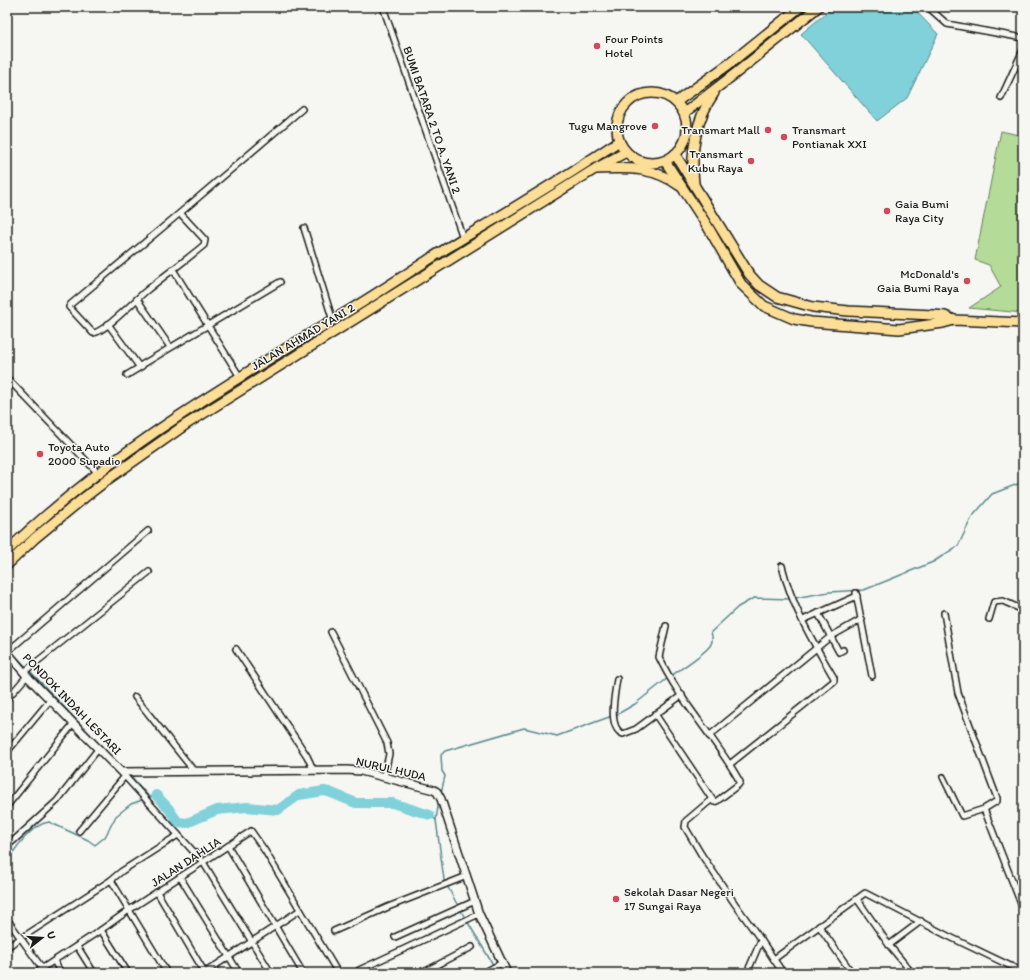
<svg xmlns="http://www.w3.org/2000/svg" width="1030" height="980" viewBox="0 0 1030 980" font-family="Itim,sans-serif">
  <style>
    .green { fill: #b4db98; stroke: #687c5a }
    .water { fill: #80d1d9; stroke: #58898d }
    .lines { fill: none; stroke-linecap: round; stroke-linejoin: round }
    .stream { stroke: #58898d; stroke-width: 1.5 }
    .river { stroke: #80d1d9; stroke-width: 10 }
    .street-casing { stroke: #1c1c1c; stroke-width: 8 }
    .secondary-casing { stroke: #1c1c1c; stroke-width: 10 }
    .highway-casing { stroke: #1c1c1c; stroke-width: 12 }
    .street { stroke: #f6f6f2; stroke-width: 5 }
    .secondary { stroke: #f6f6f2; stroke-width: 7 }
    .highway { stroke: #fdde96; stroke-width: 9 }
    .poi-dot { fill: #d1495b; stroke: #f6f6f2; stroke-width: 1.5 }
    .labels { text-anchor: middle; stroke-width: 3; stroke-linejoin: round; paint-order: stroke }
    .poi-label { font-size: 12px; fill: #1c1c1c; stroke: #f6f6f2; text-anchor: start }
    .street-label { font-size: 12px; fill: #1c1c1c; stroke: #f6f6f2 }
  </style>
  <rect width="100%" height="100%" fill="#f6f6f2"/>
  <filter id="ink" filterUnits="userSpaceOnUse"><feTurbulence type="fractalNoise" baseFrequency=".025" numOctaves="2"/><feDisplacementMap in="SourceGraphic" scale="8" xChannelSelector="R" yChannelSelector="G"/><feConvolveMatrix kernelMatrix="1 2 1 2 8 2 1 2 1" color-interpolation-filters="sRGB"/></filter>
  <g filter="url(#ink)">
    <path class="green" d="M1001 131 1023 136V313L969 308 1001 287 989 265 975 260Z"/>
    <path class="water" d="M833 7H912L938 34 907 98 877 121 801 34Z"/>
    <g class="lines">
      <g class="stream">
        <path d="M794 598 829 592 864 590 933 562 958 546 972 517 992 494 1023 482"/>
        <path d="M11 651 124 770"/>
        <path d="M671 676C679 670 709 651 711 644 713 640 712 635 711 632L738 607 754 598 791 599"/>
        <path d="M616 715 635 704 668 678"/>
        <path d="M130 775 150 798"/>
        <path d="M441 793 445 776 442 771 441 755 445 751 524 728 557 736 612 716"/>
        <path d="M430 815 436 820 444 880 458 906"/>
        <path d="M436 820 439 800"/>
        <path d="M7 863C14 849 32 824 49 822L88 840 95 845 105 837 116 816 131 804 156 795"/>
        <path d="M460 909 465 918"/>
        <path d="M467 921 498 973"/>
      </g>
      <path class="river" d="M156 795 169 809 178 822 187 823 217 810 247 807 278 810 299 795 324 791 329 792 356 803H392L430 815"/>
      <g class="street-casing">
        <g id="street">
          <path d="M383 7 463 238"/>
          <path d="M928 7 947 24 1023 38"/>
          <path d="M1001 98 1023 50"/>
          <path d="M180 213 205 240 204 245C185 261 165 275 146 291 135 300 105 332 93 333L69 307 71 304 180 213 302 109"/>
          <path d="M304 228 333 321"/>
          <path d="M174 271 240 377"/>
          <path d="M137 299 170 347"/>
          <path d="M108 324 138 365 140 366 280 282"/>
          <path d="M127 375 142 366"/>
          <path d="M7 378 98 473"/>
          <path d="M856 593 872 676"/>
          <path d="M818 613 839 652 843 650"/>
          <path d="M989 619 994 602 1003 601 1023 610"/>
          <path d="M803 620 857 596"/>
          <path d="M331 632 387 743 389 754 384 777"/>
          <path d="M236 649 307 756 313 769"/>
          <path d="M7 652 148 531"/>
          <path d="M24 672 149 572"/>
          <path d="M617 679C615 693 607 728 623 734L636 729 682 695"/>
          <path d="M135 697 194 771"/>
          <path d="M7 699 27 676"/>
          <path d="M655 714 714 802 717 801 738 785 740 782C716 738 680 702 659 657L666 626"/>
          <path d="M709 736 830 637 862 619"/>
          <path d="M7 752 51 699"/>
          <path d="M730 764 834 681V678C813 642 792 607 782 566"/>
          <path d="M121 772 203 862 271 973"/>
          <path d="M943 777 962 816 984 809 997 801V798L958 693 944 613"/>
          <path d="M712 799 686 821 685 827 701 854 735 904 761 940 783 973"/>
          <path d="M7 806 74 723"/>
          <path d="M984 809 1023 909"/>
          <path d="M79 831 125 776"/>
          <path d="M7 837 12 842 57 801 99 748"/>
          <path d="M228 846 303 973"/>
          <path d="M180 877 239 973"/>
          <path d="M157 892 205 973"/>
          <path d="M857 899 889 945 912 973"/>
          <path d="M7 919 42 968"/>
          <path d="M819 926 852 973"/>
          <path d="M101 930 128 973"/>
          <path d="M334 931 388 907 467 876"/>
          <path d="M26 935 111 880"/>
          <path d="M395 937 475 901"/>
          <path d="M889 945 921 921"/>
          <path d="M77 946 94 973"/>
          <path d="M7 947 21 938"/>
          <path d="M774 959 865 893 948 936 1023 972"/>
          <path d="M54 961 61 973"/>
          <path d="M359 970 479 914"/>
          <path d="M35 973 101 930 129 910 251 831 265 851 338 973"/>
          <path d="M167 973 111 880 122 871 178 835"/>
          <path d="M204 973 300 910"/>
          <path d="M422 973 472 947"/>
          <path d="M483 973 502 963"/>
          <path d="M747 973 761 940"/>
        </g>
      </g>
      <g class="secondary-casing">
        <path id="secondary" d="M7 652 27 676 121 772 346 770 361 771 434 790 437 792 441 799 479 914 507 973"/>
      </g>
      <g class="highway-casing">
        <g id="highway">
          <circle cx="652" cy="128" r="35"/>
          <path d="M676 102 729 64 800 7"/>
          <path d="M684 113 736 73 818 7"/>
          <path d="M675 154 749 274 759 285 777 297 813 307 848 311 934 315 945 316 954 320"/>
          <path d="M665 161 708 227 741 284 764 306 794 319 811 322 899 329 943 323 954 320 1023 323"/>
          <path d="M597 169C628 168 653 166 680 186"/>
          <path d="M694 183C690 152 696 119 714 93"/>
          <path d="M7 551C103 458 219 389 333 320 378 294 420 264 465 237 517 206 569 175 619 141"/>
          <path d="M7 565 35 538 85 497 111 477 185 425 595 169 626 152"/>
        </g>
      </g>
      <use href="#street" class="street"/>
      <use href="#secondary" class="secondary"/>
      <use href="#highway" class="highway"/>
    </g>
  </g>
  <g class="poi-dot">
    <circle cx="597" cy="46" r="4"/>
    <circle cx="655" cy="126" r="4"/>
    <circle cx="768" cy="130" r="4"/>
    <circle cx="784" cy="137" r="4"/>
    <circle cx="751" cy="161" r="4"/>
    <circle cx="887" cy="211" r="4"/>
    <circle cx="967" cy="281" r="4"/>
    <circle cx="40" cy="454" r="4"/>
    <circle cx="616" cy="899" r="4"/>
  </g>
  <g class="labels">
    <g class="poi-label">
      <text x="605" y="43">Four Points<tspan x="605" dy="14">Hotel</tspan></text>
      <text x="647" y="130" text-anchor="end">Tugu Mangrove</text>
      <text x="760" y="134" text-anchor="end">Transmart Mall</text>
      <text x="792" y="134">Transmart<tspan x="792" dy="14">Pontianak XXI</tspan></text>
      <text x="743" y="158" text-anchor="end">Transmart<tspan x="743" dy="14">Kubu Raya</tspan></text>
      <text x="895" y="208">Gaia Bumi<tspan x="895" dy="14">Raya City</tspan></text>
      <text x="959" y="278" text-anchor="end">McDonald's<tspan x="959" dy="14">Gaia Bumi Raya</tspan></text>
      <text x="48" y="451">Toyota Auto<tspan x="48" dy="14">2000 Supadio</tspan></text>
      <text x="624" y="896">Sekolah Dasar Negeri<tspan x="624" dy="14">17 Sungai Raya</tspan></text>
    </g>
    <g class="street-label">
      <text transform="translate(432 120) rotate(71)" y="4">BUMI BATARA 2 TO A. YANI 2</text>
      <text transform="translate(303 337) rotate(-31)" y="4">JALAN AHMAD YANI 2</text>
      <text transform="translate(72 704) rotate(46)" y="4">PONDOK INDAH LESTARI</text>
      <text transform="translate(391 769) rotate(13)" y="4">NURUL HUDA</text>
      <text transform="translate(186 862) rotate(-33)" y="4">JALAN DAHLIA</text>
    </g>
  </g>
  <rect width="1030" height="980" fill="none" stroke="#f6f6f2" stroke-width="24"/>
  <rect x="12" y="12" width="1006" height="956" fill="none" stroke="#1c1c1c" stroke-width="1.5" filter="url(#ink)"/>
  <g transform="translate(42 938) rotate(73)" stroke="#f6f6f2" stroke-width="3" paint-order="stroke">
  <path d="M0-3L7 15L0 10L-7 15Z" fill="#1c1c1c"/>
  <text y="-6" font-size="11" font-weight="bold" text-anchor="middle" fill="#1c1c1c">U</text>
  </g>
</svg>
